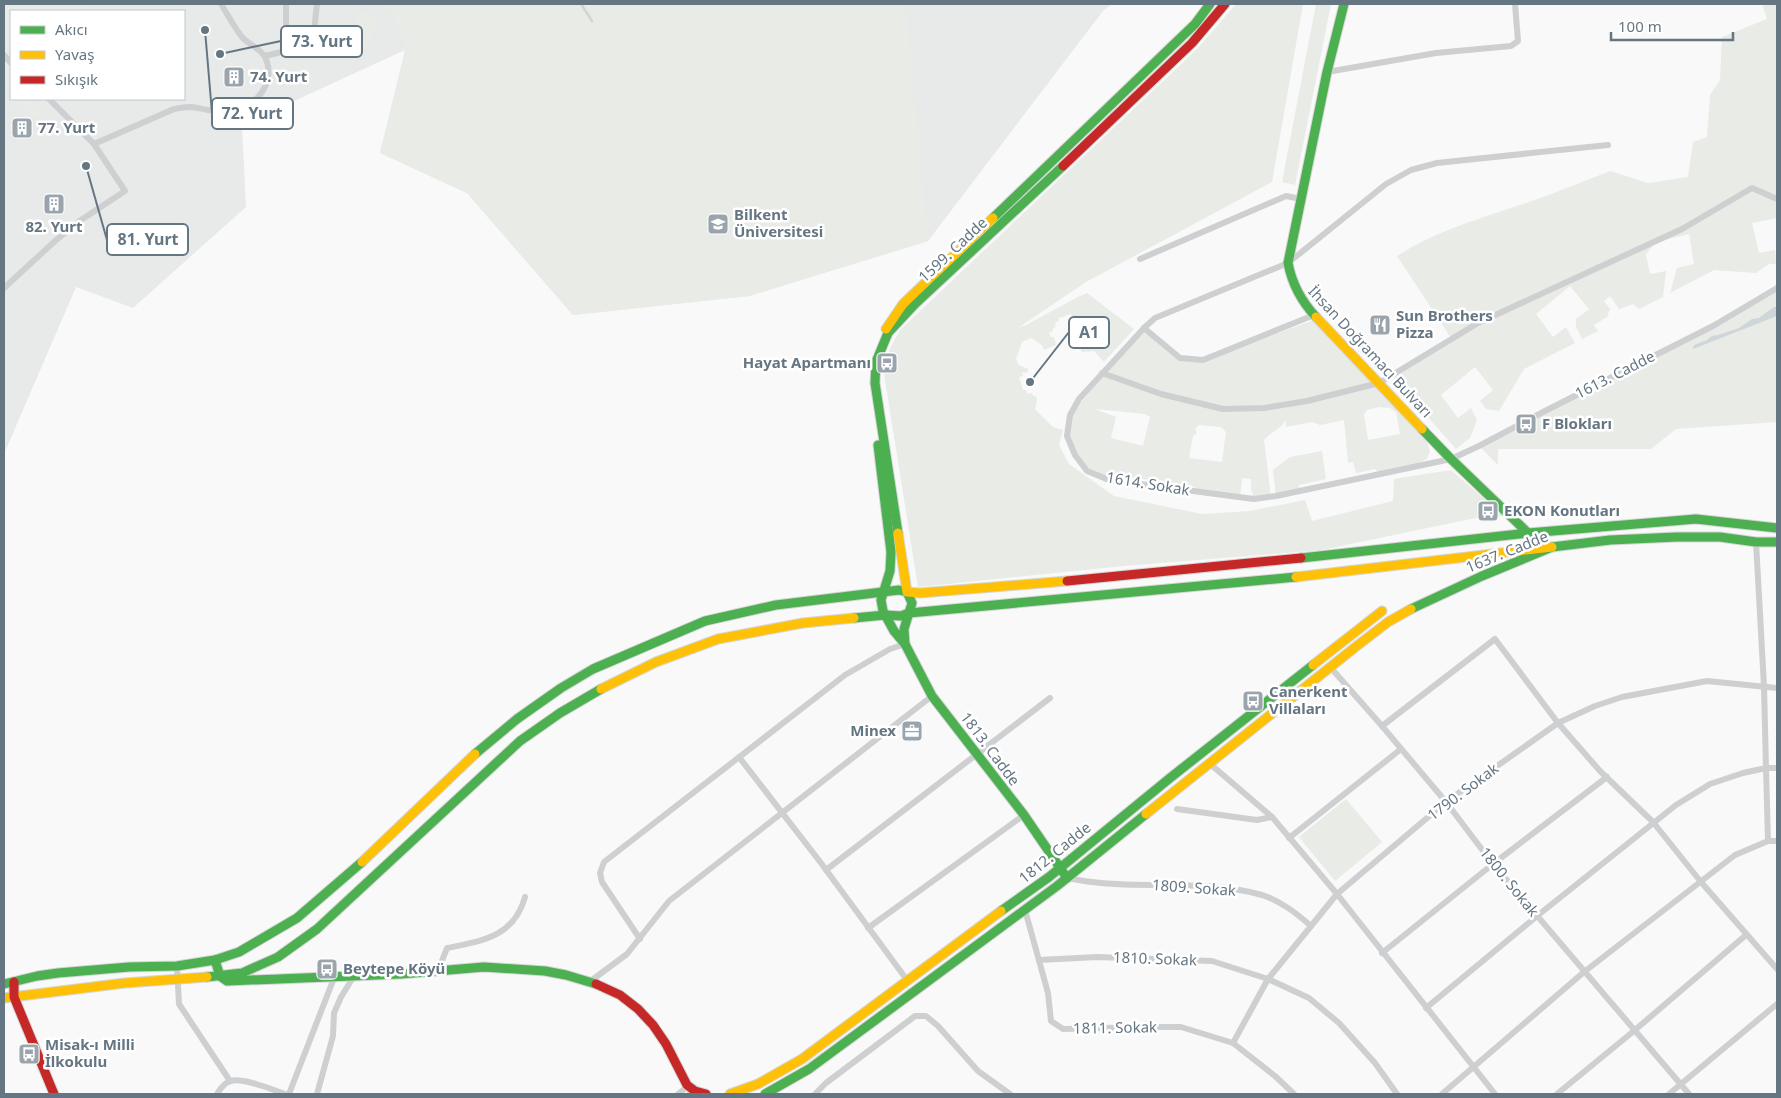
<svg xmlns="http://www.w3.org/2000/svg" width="1781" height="1098" viewBox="0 0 1781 1098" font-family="'Noto Sans',sans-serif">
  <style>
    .built { fill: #e8e9e9; fill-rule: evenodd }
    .green { fill: #e8ebe6; fill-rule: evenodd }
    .water { fill: #ced6d9 }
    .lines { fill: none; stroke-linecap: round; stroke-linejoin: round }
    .stream { stroke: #ced6d9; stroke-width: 2.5 }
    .fast-casing { stroke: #d5d6d7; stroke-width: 11 }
    .slow-casing { stroke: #d5d6d7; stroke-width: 11 }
    .jam-casing { stroke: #d5d6d7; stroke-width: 11 }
    .street { stroke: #cecfd0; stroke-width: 6 }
    .fast { stroke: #4caf50; stroke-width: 9 }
    .slow { stroke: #ffc107; stroke-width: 9 }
    .jam { stroke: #c62828; stroke-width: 9 }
    .labels { text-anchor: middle; stroke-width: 5; stroke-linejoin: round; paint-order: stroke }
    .poi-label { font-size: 15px; font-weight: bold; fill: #657683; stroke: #fff; text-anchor: start }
    .street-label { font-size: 15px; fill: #657683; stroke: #fff }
    .leader { fill: none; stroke: #657683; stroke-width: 2 }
    .callout-dot { fill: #657683; stroke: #fff; stroke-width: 2 }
    .callout { fill: #fff; stroke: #657683; stroke-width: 2 }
    .callout-label { font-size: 16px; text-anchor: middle; font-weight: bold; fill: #657683 }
  </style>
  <rect width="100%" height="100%" fill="#f9f9f9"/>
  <path class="built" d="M4 4H1112L1103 11 928 241 749 296 573 315 467 193 380 153 405 50 242 125 246 207 133 308 76 287 4 454ZM11 11H184V99H11Z"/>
  <g class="green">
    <path d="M4 4H89L74 11H11V51L4 43Z"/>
    <path d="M389 4H898L907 14 928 241 749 296 573 315 467 193 380 153 406 50Z"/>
    <path d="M1236 4H1303L1272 182 1086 282 1018 328 1026 325 1078 297 1087 293 1134 329 1104 362 1094 351 1082 352 1078 344 1084 336 1082 329 1086 328 1085 323H1077L1076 318H1073L1071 314 1059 318V321L1055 323 1056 327 1053 328V331L1049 333 1051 337H1054L1056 345 1044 350 1042 345 1031 338 1022 342 1016 359 1019 365 1028 369V372L1022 373 1023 376 1019 377 1023 390H1026L1027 394 1032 393 1033 396H1036L1037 400 1035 409 1053 427 1063 430 1059 445 1069 464 1114 496 1202 514 1250 511 1305 500 1312 521 1393 501 1394 479 1451 470 1504 516H1485L1322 550 1124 566 918 587 884 374 889 350 900 330 1197 49Z"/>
    <path d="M1316 4H1331L1295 185 1282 182Z"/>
    <path d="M1764 4H1777V218L1752 223 1759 253 1775 250 1776 264H1769L1756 273 1714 270 1670 293 1677 268 1694 264 1689 234 1656 242 1646 254 1650 274 1666 271 1663 297 1639 309 1633 304 1619 309 1610 296 1604 301 1610 309 1607 317 1594 325 1598 331 1582 339 1576 327V319L1589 309 1570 286 1536 314 1553 337 1566 327 1575 343 1524 369 1499 411 1486 409 1480 401 1493 390 1475 367 1441 395 1458 418 1471 408 1477 420 1470 438 1456 449 1391 375 1451 338 1397 256C1442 227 1497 214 1546 196 1568 188 1589 179 1610 171L1648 183 1688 177 1693 142 1707 137 1710 95 1720 80 1722 37 1767 19 1763 7Z"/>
    <path d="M360 11 379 19 362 60 343 53Z"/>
    <path d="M4 60 11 68V71L8 74 11 77V94L4 86Z"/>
    <path d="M16 99H32L43 111 35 119Z"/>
    <path d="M1777 288V422L1676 429 1651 449H1498V465L1479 446 1713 326Z"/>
    <path d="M1314 320 1426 439 1430 451 1427 459 1419 463 1378 472 1375 469 1356 473 1353 462 1348 463 1344 420 1320 425 1312 422 1286 427V420C1281 429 1271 432 1264 440L1271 497 1254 499 1251 489V479L1242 478 1240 498 1195 492V487L1123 476 1121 482 1087 471 1067 436 1070 415 1144 328 1180 358 1204 360ZM1379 407 1390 408 1396 412 1400 434 1368 440 1364 415 1367 410ZM1095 409 1145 414 1150 417 1143 446 1111 438 1116 417ZM1199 425 1221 427 1226 432 1222 462 1189 458 1193 436 1197 433 1195 429Z"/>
    <path d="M1322 451 1326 479 1299 485 1300 491 1276 496 1273 470 1290 457Z"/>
    <path d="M1346 799 1382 842 1335 881 1299 837Z"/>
  </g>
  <path class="water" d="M1774 307H1777V316L1693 349 1694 345 1707 340 1712 336 1718 335 1739 328 1752 319 1759 318Z"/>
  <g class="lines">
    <path class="stream" d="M581 4 592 21"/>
    <g class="fast-casing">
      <g id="fast">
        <path d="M993 218 1195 24 1210 4"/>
        <path d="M1316 317C1301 301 1292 284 1288 263L1327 72 1344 4"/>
        <path d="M1422 429 1451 459 1528 533"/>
        <path d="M878 445 891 552 890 571 881 600 883 611 894 631 905 644 932 696 1024 815 1067 878"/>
        <path d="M898 533 875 383 876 362 888 333 915 304 1063 166"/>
        <path d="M1301 558 1528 533 1696 519 1777 528"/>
        <path d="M1411 609 1482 576 1552 547 1610 540 1677 537H1720L1756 542H1777"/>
        <path d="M854 618 885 615 901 616 909 613 1296 577"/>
        <path d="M475 754 517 719 561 688 593 669 705 621 776 605 899 590 907 592 912 603 904 629 905 644"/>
        <path d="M1001 911 1049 877 1170 778 1313 665"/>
        <path d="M215 960 220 976 227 981 401 974 484 967 545 971 566 975 596 984"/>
        <path d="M207 977 242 973 278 957 317 929 520 741 560 713 601 689"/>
        <path d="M4 984 37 976 58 973 129 967 177 966 215 960 239 952 297 918 362 862"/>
        <path d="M765 1094 809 1069 1057 886 1146 814"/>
      </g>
    </g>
    <g class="slow-casing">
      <g id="slow">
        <path d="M1316 317 1422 429"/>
        <path d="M886 329 903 304 993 218"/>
        <path d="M898 533 907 592 920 593 1067 581"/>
        <path d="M1296 577 1552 547"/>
        <path d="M1313 665 1382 611"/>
        <path d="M601 689 656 662 718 639 803 623 854 618"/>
        <path d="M1146 814 1358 645 1388 622 1411 609"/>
        <path d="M362 862 475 754"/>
        <path d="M4 998 125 983 207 977"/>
        <path d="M730 1094 758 1084 802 1059 1001 911"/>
      </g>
    </g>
    <g class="jam-casing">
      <g id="jam">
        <path d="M1063 166 1192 43 1225 4"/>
        <path d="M1067 581 1301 558"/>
        <path d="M14 982V997L54 1094"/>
        <path d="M596 984 620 995 638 1009 653 1025 666 1044 687 1085 695 1091 706 1094"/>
      </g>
    </g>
    <g class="street">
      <path d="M286 51V4"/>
      <path d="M4 55 11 63"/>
      <path d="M265 56 306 46 311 43 313 40 317 4"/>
      <path d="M1327 72 1436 53 1511 46 1518 41 1515 4"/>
      <path d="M94 144 174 109C179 108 185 107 190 107 204 108 218 114 232 112 256 108 277 81 265 57 261 49 248 44 242 37 234 27 228 15 221 4"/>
      <path d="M1608 145 1437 163 1411 170 1386 184 1288 263 1155 318 1144 328 1079 399 1070 415 1067 436 1075 455 1087 471 1109 480 1254 499 1276 496 1451 459 1479 446 1543 412 1713 326 1777 288"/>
      <path d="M1140 259 1286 196 1301 199"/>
      <path d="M4 288 55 241 81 220 125 191 94 144 49 99"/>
      <path d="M1144 328 1180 358 1203 360 1314 315"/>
      <path d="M1102 373 1161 394 1223 409 1264 408 1307 401 1379 383 1478 323 1682 229 1752 188 1777 199"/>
      <path d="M1331 668 1382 726 1446 802 1493 864 1689 1094"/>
      <path d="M1382 726 1495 639 1558 723 1600 771 1653 822 1701 882 1777 969"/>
      <path d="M739 757 821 863 907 980"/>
      <path d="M1209 763 1272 817 1337 894 1495 1094"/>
      <path d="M1177 809 1257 820 1272 817"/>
      <path d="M1289 838 1401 749"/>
      <path d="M1768 841H1777"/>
      <path d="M826 870 1050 698"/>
      <path d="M1067 878C1078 880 1090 882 1101 883 1155 888 1210 880 1262 895 1281 901 1296 913 1311 926"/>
      <path d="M1025 910 1048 993 1051 1021 1063 1029 1143 1027H1181L1233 1043 1275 1076 1294 1094"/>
      <path d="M868 928 1024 815"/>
      <path d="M640 939 602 882 600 873 604 862 845 675 890 649 905 644"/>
      <path d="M1382 953 1493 864 1607 777"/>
      <path d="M1039 960 1097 957 1212 961 1268 979 1309 998 1339 1023 1375 1063 1397 1094"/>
      <path d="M177 966 179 1004 230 1081"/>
      <path d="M438 971 447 948C482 941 514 937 525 897"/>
      <path d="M592 980 627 954 669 901 932 696"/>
      <path d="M1426 1008 1537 916 1676 805 1710 784 1743 773 1766 768 1764 686 1756 542"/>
      <path d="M1233 1043 1268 979 1337 894 1446 802 1558 723 1595 706 1622 697 1707 681 1777 688"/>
      <path d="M217 1094C220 1089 225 1082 231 1081 243 1077 273 1090 285 1094"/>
      <path d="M289 1094 334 978"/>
      <path d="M317 1094 333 1036 334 1013 341 997 354 976"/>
      <path d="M678 1094 688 1086 691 1094"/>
      <path d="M815 1094 826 1083 915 1016H926L938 1026 978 1071 1010 1094"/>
      <path d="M1442 1094 1584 972 1735 855 1768 841 1766 768H1777"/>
      <path d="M1557 1094 1635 1030 1746 935"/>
      <path d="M1669 1094 1777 1004"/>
    </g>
    <use href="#fast" class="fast"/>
    <use href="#slow" class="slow"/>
    <use href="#jam" class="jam"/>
  </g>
  <defs>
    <g id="building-square" transform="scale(1.125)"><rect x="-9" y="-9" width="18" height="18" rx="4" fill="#99a4ac" stroke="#fff"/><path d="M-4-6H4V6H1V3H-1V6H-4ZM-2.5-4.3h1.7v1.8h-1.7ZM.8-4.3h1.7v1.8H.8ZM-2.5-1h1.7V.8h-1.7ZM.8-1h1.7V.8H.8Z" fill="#fff"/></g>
    <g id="university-square" transform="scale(1.125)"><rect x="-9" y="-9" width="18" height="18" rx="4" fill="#99a4ac" stroke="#fff"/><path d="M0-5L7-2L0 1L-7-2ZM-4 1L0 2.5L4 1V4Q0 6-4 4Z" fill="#fff"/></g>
    <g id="restaurant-square" transform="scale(1.125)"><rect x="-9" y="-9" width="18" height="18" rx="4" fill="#99a4ac" stroke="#fff"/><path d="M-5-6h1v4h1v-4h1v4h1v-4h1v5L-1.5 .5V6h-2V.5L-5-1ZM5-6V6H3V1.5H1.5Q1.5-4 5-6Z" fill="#fff"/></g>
    <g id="bus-square" transform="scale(1.125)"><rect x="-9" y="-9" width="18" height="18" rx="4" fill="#99a4ac" stroke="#fff"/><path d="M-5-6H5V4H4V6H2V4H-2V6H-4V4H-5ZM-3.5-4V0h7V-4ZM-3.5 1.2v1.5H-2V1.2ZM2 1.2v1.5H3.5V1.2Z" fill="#fff"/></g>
    <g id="office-square" transform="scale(1.125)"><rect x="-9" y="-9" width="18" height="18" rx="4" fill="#99a4ac" stroke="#fff"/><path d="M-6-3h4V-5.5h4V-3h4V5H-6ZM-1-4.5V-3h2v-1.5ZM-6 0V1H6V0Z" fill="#fff"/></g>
  </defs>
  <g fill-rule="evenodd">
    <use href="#building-square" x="234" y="77"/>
    <use href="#building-square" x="22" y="128"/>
    <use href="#building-square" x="54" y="204"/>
    <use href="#university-square" x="718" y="224"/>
    <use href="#restaurant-square" x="1380" y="325"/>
    <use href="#bus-square" x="887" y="363"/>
    <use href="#bus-square" x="1526" y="424"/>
    <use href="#bus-square" x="1488" y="511"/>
    <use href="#bus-square" x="1253" y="701"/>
    <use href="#office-square" x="912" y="731"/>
    <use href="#bus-square" x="327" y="969"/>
    <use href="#bus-square" x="29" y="1054"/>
  </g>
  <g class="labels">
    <g class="poi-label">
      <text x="250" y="82">74. Yurt</text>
      <text x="38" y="133">77. Yurt</text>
      <text x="734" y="220">Bilkent<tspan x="734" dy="17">Üniversitesi</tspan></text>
      <text x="54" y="232" text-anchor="middle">82. Yurt</text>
      <text x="1396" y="321">Sun Brothers<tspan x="1396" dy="17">Pizza</tspan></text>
      <text x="871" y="368" text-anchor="end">Hayat Apartmanı</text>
      <text x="1542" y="429">F Blokları</text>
      <text x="1504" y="516">EKON Konutları</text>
      <text x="1269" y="697">Canerkent<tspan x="1269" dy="17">Villaları</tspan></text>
      <text x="896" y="736" text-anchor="end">Minex</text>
      <text x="343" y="974">Beytepe Köyü</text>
      <text x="45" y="1050">Misak-ı Milli<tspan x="45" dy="17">İlkokulu</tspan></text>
    </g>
    <g class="street-label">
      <text transform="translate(953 250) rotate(-43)" y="5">1599. Cadde</text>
      <text transform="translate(1370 352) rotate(47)" y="5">İhsan Doğramacı Bulvarı</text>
      <text transform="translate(1615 375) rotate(-27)" y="5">1613. Cadde</text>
      <text transform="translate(1148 484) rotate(9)" y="5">1614. Sokak</text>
      <text transform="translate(1507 552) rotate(-22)" y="5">1637. Cadde</text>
      <text transform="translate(990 749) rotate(53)" y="5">1813. Cadde</text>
      <text transform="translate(1463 792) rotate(-37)" y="5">1790. Sokak</text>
      <text transform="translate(1055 853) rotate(-39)" y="5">1812. Cadde</text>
      <text transform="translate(1509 882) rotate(51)" y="5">1800. Sokak</text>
      <text transform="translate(1194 888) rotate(4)" y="5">1809. Sokak</text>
      <text transform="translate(1155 959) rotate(2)" y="5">1810. Sokak</text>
      <text transform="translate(1115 1028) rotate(-1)" y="5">1811. Sokak</text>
    </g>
  </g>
  <path class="leader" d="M220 54L281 41M205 30L212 113M86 166L107 240M1030 382L1069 332"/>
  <g class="callout-dot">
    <circle cx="220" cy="54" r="5"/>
    <circle cx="205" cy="30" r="5"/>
    <circle cx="86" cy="166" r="5"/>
    <circle cx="1030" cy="382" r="5"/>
  </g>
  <g class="callout">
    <rect x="281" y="26" width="81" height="31" rx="5"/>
    <rect x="212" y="98" width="81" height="31" rx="5"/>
    <rect x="107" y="224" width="81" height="31" rx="5"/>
    <rect x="1069" y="317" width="40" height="31" rx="5"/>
  </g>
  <g class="callout-label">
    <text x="322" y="47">73. Yurt</text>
    <text x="252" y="119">72. Yurt</text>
    <text x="148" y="245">81. Yurt</text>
    <text x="1089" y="338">A1</text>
  </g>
  <rect width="1781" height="1098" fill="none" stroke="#657683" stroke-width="10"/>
  <rect x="10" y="10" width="175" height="90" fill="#ffffff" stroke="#c1c8cd"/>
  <rect x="20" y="26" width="25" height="8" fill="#4caf50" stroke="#c1c8cd"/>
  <text x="55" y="35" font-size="15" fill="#657683">Akıcı</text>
  <rect x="20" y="51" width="25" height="8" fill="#ffc107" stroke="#c1c8cd"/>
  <text x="55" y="60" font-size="15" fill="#657683">Yavaş</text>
  <rect x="20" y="76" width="25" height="8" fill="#c62828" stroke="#c1c8cd"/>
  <text x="55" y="85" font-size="15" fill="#657683">Sıkışık</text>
  <path d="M1611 32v8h122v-8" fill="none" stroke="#657683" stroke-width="2.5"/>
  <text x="1618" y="32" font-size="15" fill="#657683" stroke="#ffffff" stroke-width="4" paint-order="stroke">100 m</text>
</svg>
